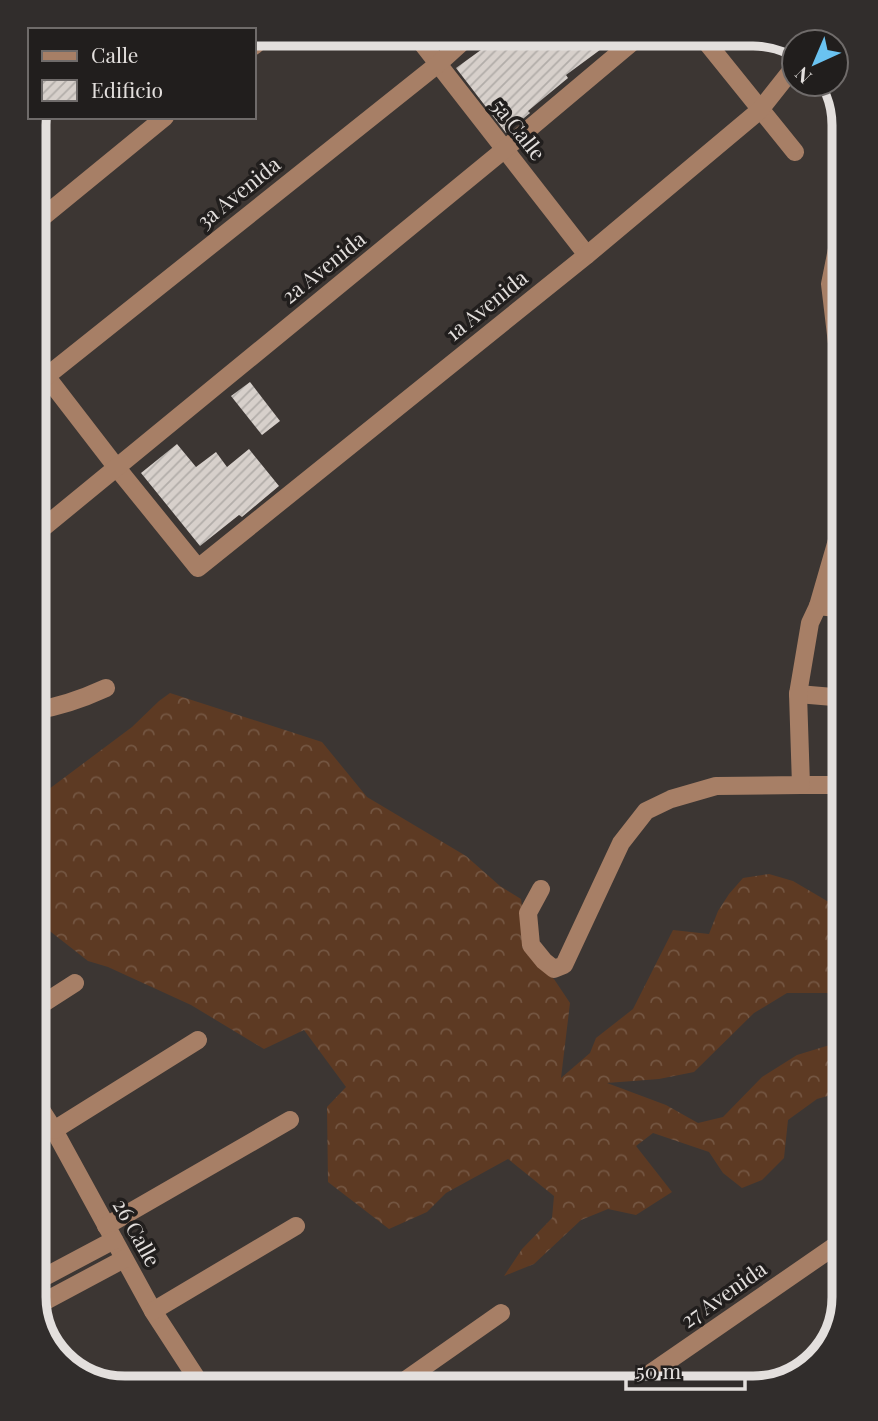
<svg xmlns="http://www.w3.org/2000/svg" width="878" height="1421" viewBox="0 0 878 1421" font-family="'Playfair Display',serif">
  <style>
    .forest { fill: url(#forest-crowns) }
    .building { fill: url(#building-hatch) }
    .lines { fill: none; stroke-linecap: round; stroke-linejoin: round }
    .minor { stroke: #a77f66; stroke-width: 18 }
    .labels { text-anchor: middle; stroke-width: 7; stroke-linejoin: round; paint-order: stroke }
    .street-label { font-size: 21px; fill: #e3dfdd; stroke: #211e1d }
    .rim { fill: none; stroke: #e3dfdd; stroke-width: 9 }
  </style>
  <defs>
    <pattern id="forest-crowns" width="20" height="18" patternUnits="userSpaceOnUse" patternTransform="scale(1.75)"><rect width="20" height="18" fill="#5d3a23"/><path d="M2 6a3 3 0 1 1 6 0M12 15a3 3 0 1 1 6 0" fill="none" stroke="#745642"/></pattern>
    <pattern id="building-hatch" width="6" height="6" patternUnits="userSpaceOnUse" patternTransform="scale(1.75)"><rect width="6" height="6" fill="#d7d0cb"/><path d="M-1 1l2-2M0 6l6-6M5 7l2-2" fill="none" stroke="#b2ada9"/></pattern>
  </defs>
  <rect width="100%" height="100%" fill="#3c3633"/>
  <path class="forest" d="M170 693 322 742 367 797 466 856 500 886 521 899 525 926 522 947 541 969 554 979 570 1003 561 1078 590 1053 596 1038 633 1009 673 930 709 934 718 911 729 894 743 878 769 874 793 881 839 908 845 906V999L827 993H787L754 1013 694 1072 659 1079 607 1083 666 1105 698 1123 723 1117 762 1077 797 1055 833 1044 845 1049V1091L817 1099 788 1120 784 1158 762 1180 742 1188 723 1173 709 1152 653 1133 636 1146 672 1192 636 1215 608 1209 581 1220 534 1264 504 1276 522 1249 552 1218 554 1196 508 1159 446 1193 427 1212 389 1229 328 1182 327 1107 346 1087 304 1030 264 1049 191 1005 108 967 88 961 37 921 33 920V801L132 727 159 701Z"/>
  <g class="building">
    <path d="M494 33H593L604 47 566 75 568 78 528 111 530 113 506 133 456 68 485 47 482 43Z"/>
    <path d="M250 382 280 421 262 435 231 396Z"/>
    <path d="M177 444 196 467 216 452 227 467 249 449 279 486 242 517 239 515 200 546 141 473Z"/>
  </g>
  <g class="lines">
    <g class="minor">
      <path d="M414 33 587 255"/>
      <path d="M699 33 795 152"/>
      <path d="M254 46 269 33"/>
      <path d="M33 225 165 117"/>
      <path d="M33 359 117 468 198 568 587 255 760 110 794 67"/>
      <path d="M33 387 438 64 472 33"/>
      <path d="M845 411 830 284 840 234 845 227"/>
      <path d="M33 536 505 149 643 33"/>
      <path d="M818 606 845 609"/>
      <path d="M798 694 845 698"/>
      <path d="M33 711C59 707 82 699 106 688"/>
      <path d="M801 785H845"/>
      <path d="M541 889 528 913 531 945 544 961 554 969 564 965 621 843 646 811 671 799 716 786 801 785 798 694 810 623 818 606 844 516 843 471 845 450"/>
      <path d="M33 1010 75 983"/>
      <path d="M33 1097 54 1130 153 1311 203 1388"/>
      <path d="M54 1130 198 1040"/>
      <path d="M106 1226 290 1120"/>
      <path d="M33 1283 114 1240"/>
      <path d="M36 1306 124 1259"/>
      <path d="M153 1311 296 1226"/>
      <path d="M394 1388 501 1313"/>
      <path d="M629 1388 845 1239"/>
    </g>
  </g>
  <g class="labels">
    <g class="street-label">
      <text transform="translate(518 130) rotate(52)" y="7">5a Calle</text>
      <text transform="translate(239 193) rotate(-39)" y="7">3a Avenida</text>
      <text transform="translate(324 268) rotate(-39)" y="7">2a Avenida</text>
      <text transform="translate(487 306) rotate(-39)" y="7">1a Avenida</text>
      <text transform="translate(136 1233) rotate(61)" y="7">26 Calle</text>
      <text transform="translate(724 1295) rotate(-35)" y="7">27 Avenida</text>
    </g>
  </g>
  <path d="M0 0H878V1421H0ZM125 46H753A79 79 0 0 1 832 125V1297A79 79 0 0 1 753 1376H125A79 79 0 0 1 46 1297V125A79 79 0 0 1 125 46Z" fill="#312d2c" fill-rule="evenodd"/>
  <path class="rim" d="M125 46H753A79 79 0 0 1 832 125V1297A79 79 0 0 1 753 1376H125A79 79 0 0 1 46 1297V125A79 79 0 0 1 125 46Z"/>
  <rect x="28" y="28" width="228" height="91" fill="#211e1d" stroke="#6f6b6a" stroke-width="2"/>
  <rect x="42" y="51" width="35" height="10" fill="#a77f66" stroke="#6f6b6a" stroke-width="2"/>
  <text x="91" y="63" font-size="21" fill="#e3dfdd">Calle</text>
  <rect x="42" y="80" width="35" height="21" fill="url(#building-hatch)" stroke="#6f6b6a" stroke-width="2"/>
  <text x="91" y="98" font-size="21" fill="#e3dfdd">Edificio</text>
  <g transform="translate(815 63) rotate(224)"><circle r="33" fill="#211e1d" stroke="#6f6b6a" stroke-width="2"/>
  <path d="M0-5L12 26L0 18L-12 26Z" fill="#6ac3f1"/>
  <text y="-10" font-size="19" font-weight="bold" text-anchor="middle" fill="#e3dfdd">N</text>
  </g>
  <path d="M626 1379v10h119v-10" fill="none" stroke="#e3dfdd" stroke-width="3.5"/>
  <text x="636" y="1379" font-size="21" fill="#e3dfdd" stroke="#211e1d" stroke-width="5" paint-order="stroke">50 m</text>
</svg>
